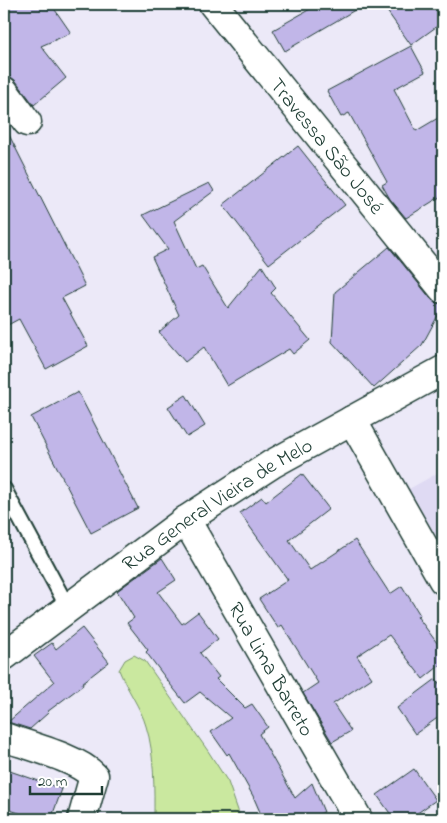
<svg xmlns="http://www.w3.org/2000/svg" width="447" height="823" viewBox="0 0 447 823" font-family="'Indie Flower',sans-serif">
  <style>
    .built { fill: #dfdaf3 }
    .green { fill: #cae89f; stroke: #74926a }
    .building { fill: #c1b6e8; stroke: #1f3d34 }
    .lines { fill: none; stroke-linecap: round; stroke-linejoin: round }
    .service-casing { stroke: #1f3d34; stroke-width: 18 }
    .minor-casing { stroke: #1f3d34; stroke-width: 31 }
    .service { stroke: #fff; stroke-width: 14 }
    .minor { stroke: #fff; stroke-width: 28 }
    .labels { text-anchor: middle; stroke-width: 4; stroke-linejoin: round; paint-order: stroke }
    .street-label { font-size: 21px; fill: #1f3d34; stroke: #fff }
  </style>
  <rect width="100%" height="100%" fill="#ece9f8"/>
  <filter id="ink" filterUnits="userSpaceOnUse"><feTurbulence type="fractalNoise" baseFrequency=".02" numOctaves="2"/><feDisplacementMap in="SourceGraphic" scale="10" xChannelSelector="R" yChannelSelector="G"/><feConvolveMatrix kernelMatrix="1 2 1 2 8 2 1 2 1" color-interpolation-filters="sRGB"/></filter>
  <g filter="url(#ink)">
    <path class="built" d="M443 470V547L409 489Z"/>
    <path class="green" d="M134 655 145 661 208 751 228 782 241 819H154C154 790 155 754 146 726 141 708 126 688 119 670L125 660Z"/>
    <g class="building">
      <path d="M4 4H51L71 33 41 46 66 78 34 105 16 81 11 77 4 75Z"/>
      <path d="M319 4H365L285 51 273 30Z"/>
      <path d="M382 4H443V22L411 45Z"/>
      <path d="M411 46 425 72 394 89 416 131 443 115V195L406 218 390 199 382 185 387 182 349 113 341 117 327 91Z"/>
      <path d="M4 125 85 286 62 298 88 346 46 369 19 319 4 327Z"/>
      <path d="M298 146 345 205 269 264 223 205Z"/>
      <path d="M209 183 214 191 174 221 196 269 202 266 228 308 262 266 276 288 271 293 310 340 293 354 289 349 227 386 204 347 185 362 159 332 179 315 152 257 168 249 143 215Z"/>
      <path d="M389 247 431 299 437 303 443 304V306L422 345 374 388 332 342 335 292Z"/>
      <path d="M78 392 138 508 91 533 31 417Z"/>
      <path d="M186 395 205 426 187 437 168 407Z"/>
      <path d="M302 474 329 509 289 540 310 570 355 540 390 594 402 586 420 615 417 616 443 651V663L423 679 389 635 357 656 372 678 333 704 351 731 332 742 303 693 318 683 282 625 278 628 259 599 288 580 240 513 262 497 266 502Z"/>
      <path d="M162 558 176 580 158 592 182 624 198 612 218 639 200 653 219 677 216 679 245 708 252 704 268 727 259 734 295 798 312 783 324 812 309 819H263L253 796 229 753 227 755 211 732 231 718 200 692 185 703 170 684 146 652 148 650 127 623 134 618 117 591Z"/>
      <path d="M82 628 109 662 82 683 83 685 47 712 48 713 30 729 8 722 54 682 34 656 52 643 56 649Z"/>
      <path d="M436 679 443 689V714L415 734 397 708Z"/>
      <path d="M4 769 62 789 51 819H37L4 808Z"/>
      <path d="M414 769 436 800 409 819H394L377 795Z"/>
    </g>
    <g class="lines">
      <g class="service-casing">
        <path id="service" d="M4 489 68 608"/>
      </g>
      <g class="minor-casing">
        <g id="minor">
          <path id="s1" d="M213 4 443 289"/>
          <path d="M4 91 27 122"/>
          <path d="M352 420 443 580"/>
          <path id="s2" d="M186 520 358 819"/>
          <path id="s3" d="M4 656 186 520 272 464 443 370"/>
          <path d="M4 737C29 746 77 758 94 776L82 819"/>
        </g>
      </g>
      <use href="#service" class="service"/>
      <use href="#minor" class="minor"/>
    </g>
  </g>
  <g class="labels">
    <g class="street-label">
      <text dy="7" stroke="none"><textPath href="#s1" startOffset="182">Travessa São José</textPath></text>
      <text dy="7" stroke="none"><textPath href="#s3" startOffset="262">Rua General Vieira de Melo</textPath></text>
      <text dy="7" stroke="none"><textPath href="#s2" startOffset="172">Rua Lima Barreto</textPath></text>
    </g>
  </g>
  <rect width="447" height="823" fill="none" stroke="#fff" stroke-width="20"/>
  <rect x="10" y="10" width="427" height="803" fill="none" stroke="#1f3d34" stroke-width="2" filter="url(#ink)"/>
  <path d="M30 786v8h72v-8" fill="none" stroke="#1f3d34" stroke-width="2.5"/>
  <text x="38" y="786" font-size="15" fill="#1f3d34" stroke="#ffffff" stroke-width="4" paint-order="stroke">20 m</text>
</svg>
